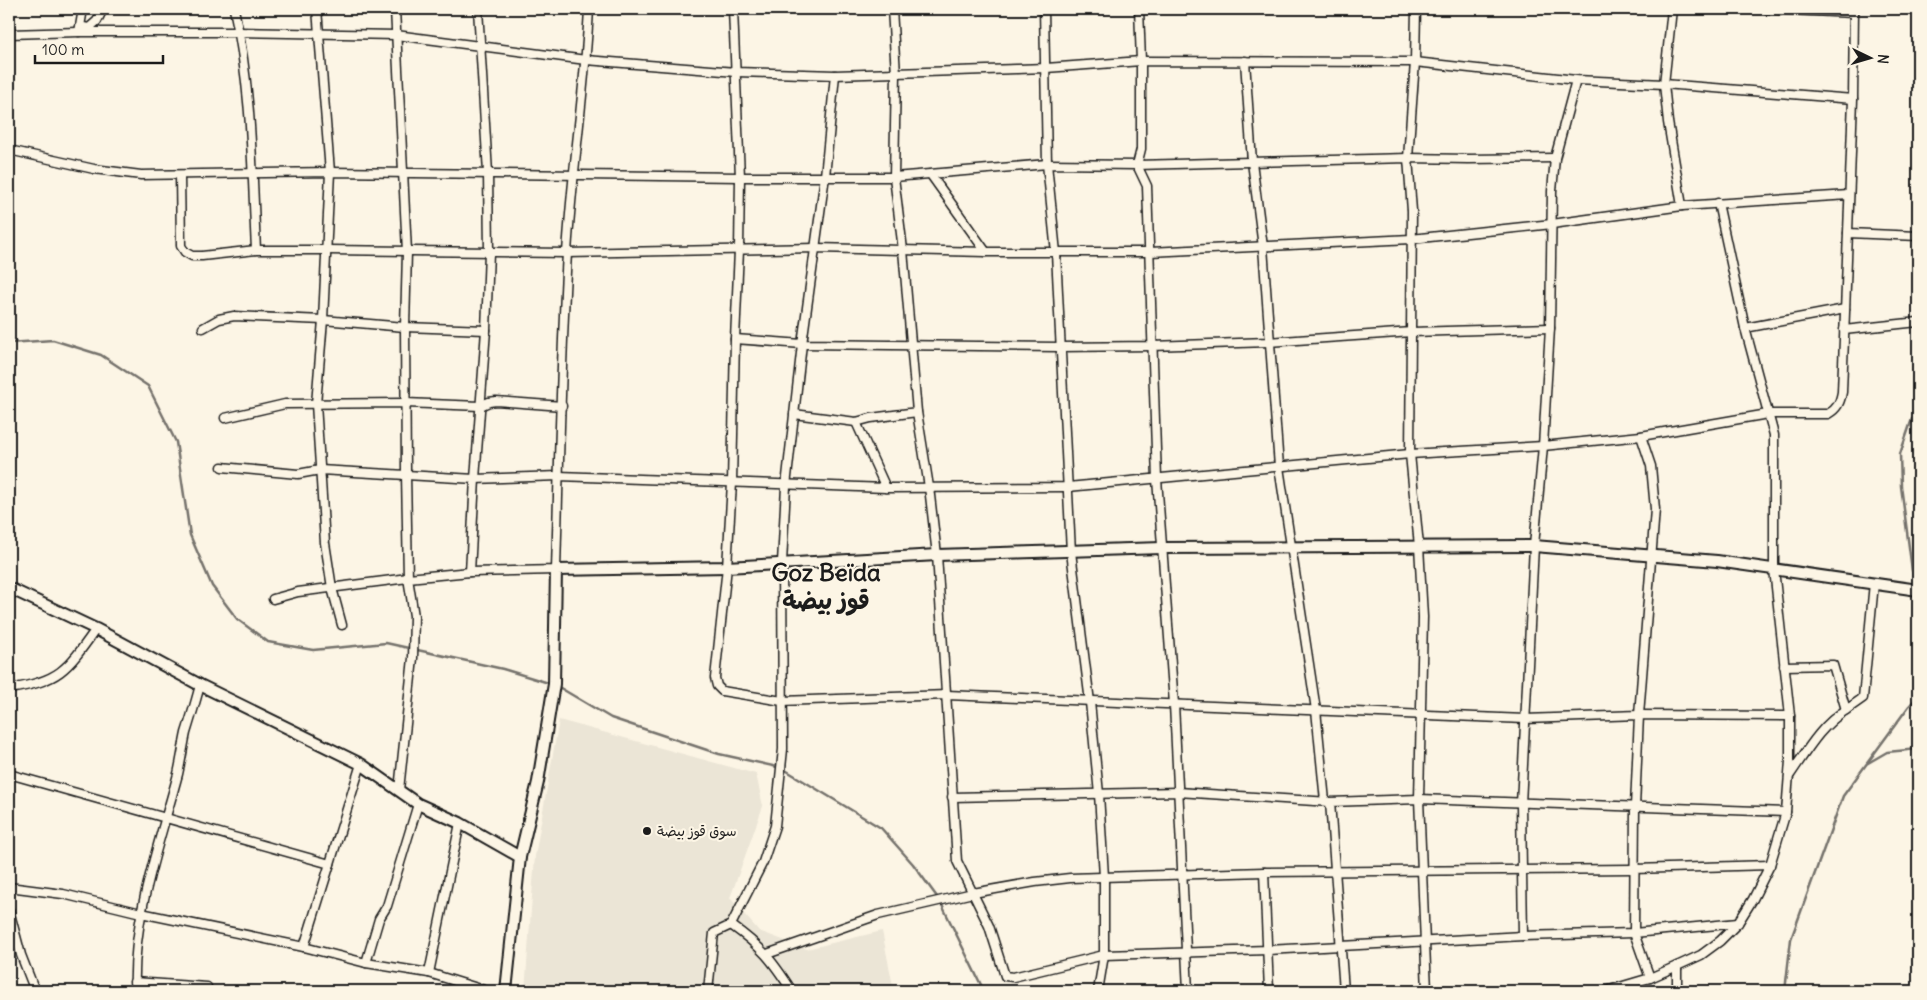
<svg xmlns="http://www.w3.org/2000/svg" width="1927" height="1000" viewBox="0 0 1927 1000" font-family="Delius,'Playpen Sans Arabic',sans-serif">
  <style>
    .built { fill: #ebe5d6 }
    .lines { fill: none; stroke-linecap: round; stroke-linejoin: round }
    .stream { stroke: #75726c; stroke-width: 2.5 }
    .street-casing { stroke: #1c1c1c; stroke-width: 11 }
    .secondary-casing { stroke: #1c1c1c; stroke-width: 14 }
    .street { stroke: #fcf5e5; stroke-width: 8 }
    .secondary { stroke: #fcf5e5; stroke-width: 10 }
    .poi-dot { fill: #1c1c1c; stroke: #fcf5e5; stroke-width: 2 }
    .labels { text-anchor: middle; stroke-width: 4.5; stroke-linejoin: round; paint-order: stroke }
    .poi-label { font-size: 14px; fill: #1c1c1c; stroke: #fcf5e5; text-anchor: start }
    .town-label { font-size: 24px; font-weight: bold; fill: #1c1c1c; stroke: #fcf5e5 }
  </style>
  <rect width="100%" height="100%" fill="#fcf5e5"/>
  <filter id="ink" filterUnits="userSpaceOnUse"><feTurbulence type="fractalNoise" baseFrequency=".02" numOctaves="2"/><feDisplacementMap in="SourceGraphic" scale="10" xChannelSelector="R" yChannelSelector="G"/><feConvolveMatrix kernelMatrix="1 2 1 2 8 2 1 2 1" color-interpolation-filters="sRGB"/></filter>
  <g filter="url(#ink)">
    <path class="built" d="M559 720 756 774 763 806 730 898 759 931 807 949 882 931 894 991H525L535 856Z"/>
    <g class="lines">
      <g class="stream">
        <path d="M9 343 53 340 101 355 148 386 176 442 190 535 212 586 237 619 268 642 313 650 386 643 503 669 552 684"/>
        <path d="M1918 416 1912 419 1900 454 1901 486 1912 570 1918 580"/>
        <path d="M557 686 611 718 719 754 782 768 881 828 913 864 940 901 984 991"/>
        <path d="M1868 763 1887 752 1918 749"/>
        <path d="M1785 991 1791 939 1843 796 1909 706 1918 696"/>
      </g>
      <g class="street-casing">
        <g id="street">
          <path d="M234 9C252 89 252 169 256 250"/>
          <path d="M317 9 330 172 323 320 316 404 325 543 332 588 342 625"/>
          <path d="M395 9 407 252 405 327 406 474 408 578 414 616 413 658 399 790"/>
          <path d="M733 9 740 177 739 250 735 339 732 483 727 567 715 678 717 686 722 691 782 701 947 695 1525 719 1639 715 1790 716"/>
          <path d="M892 9 896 74 894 177 903 250 917 412 929 487 937 555 957 861 989 926 1005 976 1013 977 1104 955 1268 950 1523 936 1634 933 1738 923"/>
          <path d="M1044 9 1047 164 1056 253 1071 552 1090 702 1099 794 1104 877V955L1098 991"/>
          <path d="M1139 9 1141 61V149L1137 165 1147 186 1157 479 1174 704 1188 991"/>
          <path d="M1416 9 1415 62 1408 158 1412 211 1410 454 1419 546 1423 617 1419 799 1427 991"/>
          <path d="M1672 9 1664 84 1668 122 1682 206"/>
          <path d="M1766 9 1854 13"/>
          <path d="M83 27 89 28 97 21 103 9"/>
          <path d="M79 32 83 9"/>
          <path d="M9 34 79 32H239L396 35 586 60 736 72 835 75 1046 68 1141 61 1415 62 1576 80 1664 84 1853 99"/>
          <path d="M1245 61 1252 162 1263 247 1279 467 1316 710 1325 801"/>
          <path d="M9 150 94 169 141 175 330 172 740 177H894L1047 164 1137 165 1408 158 1468 159 1555 158"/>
          <path d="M180 175 181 246 185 252 192 256H202L256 250H327L567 253 816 248 986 252H1150L1411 239 1552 224 1682 206 1849 195"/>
          <path d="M931 175 986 252"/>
          <path d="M1848 233 1918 236"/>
          <path d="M203 328 219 319 234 316 323 320 405 327 486 330"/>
          <path d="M1745 328 1845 309"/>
          <path d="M1844 330 1918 322"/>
          <path d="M735 339 802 344 1060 347 1152 346 1268 342 1412 332 1550 328"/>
          <path d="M794 414 856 422 871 418 917 412"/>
          <path d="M225 418 285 404 405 403 480 406 489 402 496 401 562 406"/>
          <path d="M856 422 886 488"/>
          <path d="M1641 436 1651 466 1655 509 1639 715 1635 807 1634 933 1650 978"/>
          <path d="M222 467 298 474 320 470 475 479 559 476 886 488 1068 487 1410 454 1543 446 1641 436 1768 414H1828C1837 409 1840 403 1842 392L1853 99 1854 9"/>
          <path d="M470 572 475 479 486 330 489 252 488 173 478 9"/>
          <path d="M273 599 298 592 408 578 470 572 556 570C559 465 561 358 567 253 572 171 585 90 589 9"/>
          <path d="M1784 666 1833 665 1846 710 1863 698 1874 583"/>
          <path d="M9 689C60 681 67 670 96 629"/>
          <path d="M9 774 330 864"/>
          <path d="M1790 775C1806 752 1821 725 1846 710"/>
          <path d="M952 797 1178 792 1330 802 1419 799 1786 812"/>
          <path d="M1330 802 1344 991"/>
          <path d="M1264 872 1269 991"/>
          <path d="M9 887 63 894 141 913 304 947 366 963 429 973 487 991"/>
          <path d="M9 910 21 955 35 991"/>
          <path d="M731 925C762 947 772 960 792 991"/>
          <path d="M1523 936 1521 804 1534 546 1543 446 1550 328 1552 191 1555 158 1576 80"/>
          <path d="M304 947 361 764"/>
          <path d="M767 954 878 915 973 893 1035 882 1070 878 1264 872 1634 869 1770 865"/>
          <path d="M366 963 379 919 387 906 418 804"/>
          <path d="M1677 966V991"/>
          <path d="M429 973 460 823"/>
          <path d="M134 982 207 987"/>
          <path d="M135 991C132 917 159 845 178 774 181 761 183 747 186 733 191 717 196 701 200 685"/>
          <path d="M708 991 714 933 731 925 763 862 775 826 783 749 782 563 786 486 802 344 825 176 835 75"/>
          <path d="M1606 991 1650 978 1677 966 1701 955 1720 941 1738 923 1753 899 1770 865 1786 812 1790 761V716L1774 569V435L1745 328 1718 203"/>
        </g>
      </g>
      <g class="secondary-casing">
        <g id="secondary">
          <path d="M9 588 96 629 200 685 361 764 418 804 460 823 520 857"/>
          <path d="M506 991 520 857 538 782 554 684 556 570 727 567 937 555 1162 548 1534 546 1717 561 1918 590"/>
        </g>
      </g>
      <use href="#street" class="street"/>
      <use href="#secondary" class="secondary"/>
    </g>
  </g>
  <circle class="poi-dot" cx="647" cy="831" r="5"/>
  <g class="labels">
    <g class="poi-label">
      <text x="657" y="836">سوق قوز بيضة</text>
    </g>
    <g class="town-label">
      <text x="826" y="581">Goz Beïda<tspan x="826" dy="28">قوز بيضة</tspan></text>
    </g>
  </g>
  <rect width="1927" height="1000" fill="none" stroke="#fcf5e5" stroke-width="30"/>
  <rect x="15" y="15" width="1897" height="970" fill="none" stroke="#1c1c1c" stroke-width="2" filter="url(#ink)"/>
  <g transform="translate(1870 58) rotate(95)" stroke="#fcf5e5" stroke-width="4" paint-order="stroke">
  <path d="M0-4L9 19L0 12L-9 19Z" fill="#1c1c1c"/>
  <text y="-8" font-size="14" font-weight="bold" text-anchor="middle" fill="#1c1c1c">N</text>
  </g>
  <path d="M35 55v8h128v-8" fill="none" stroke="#1c1c1c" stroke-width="2.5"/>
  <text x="42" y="55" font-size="15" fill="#1c1c1c" stroke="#fcf5e5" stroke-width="4" paint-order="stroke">100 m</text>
</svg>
